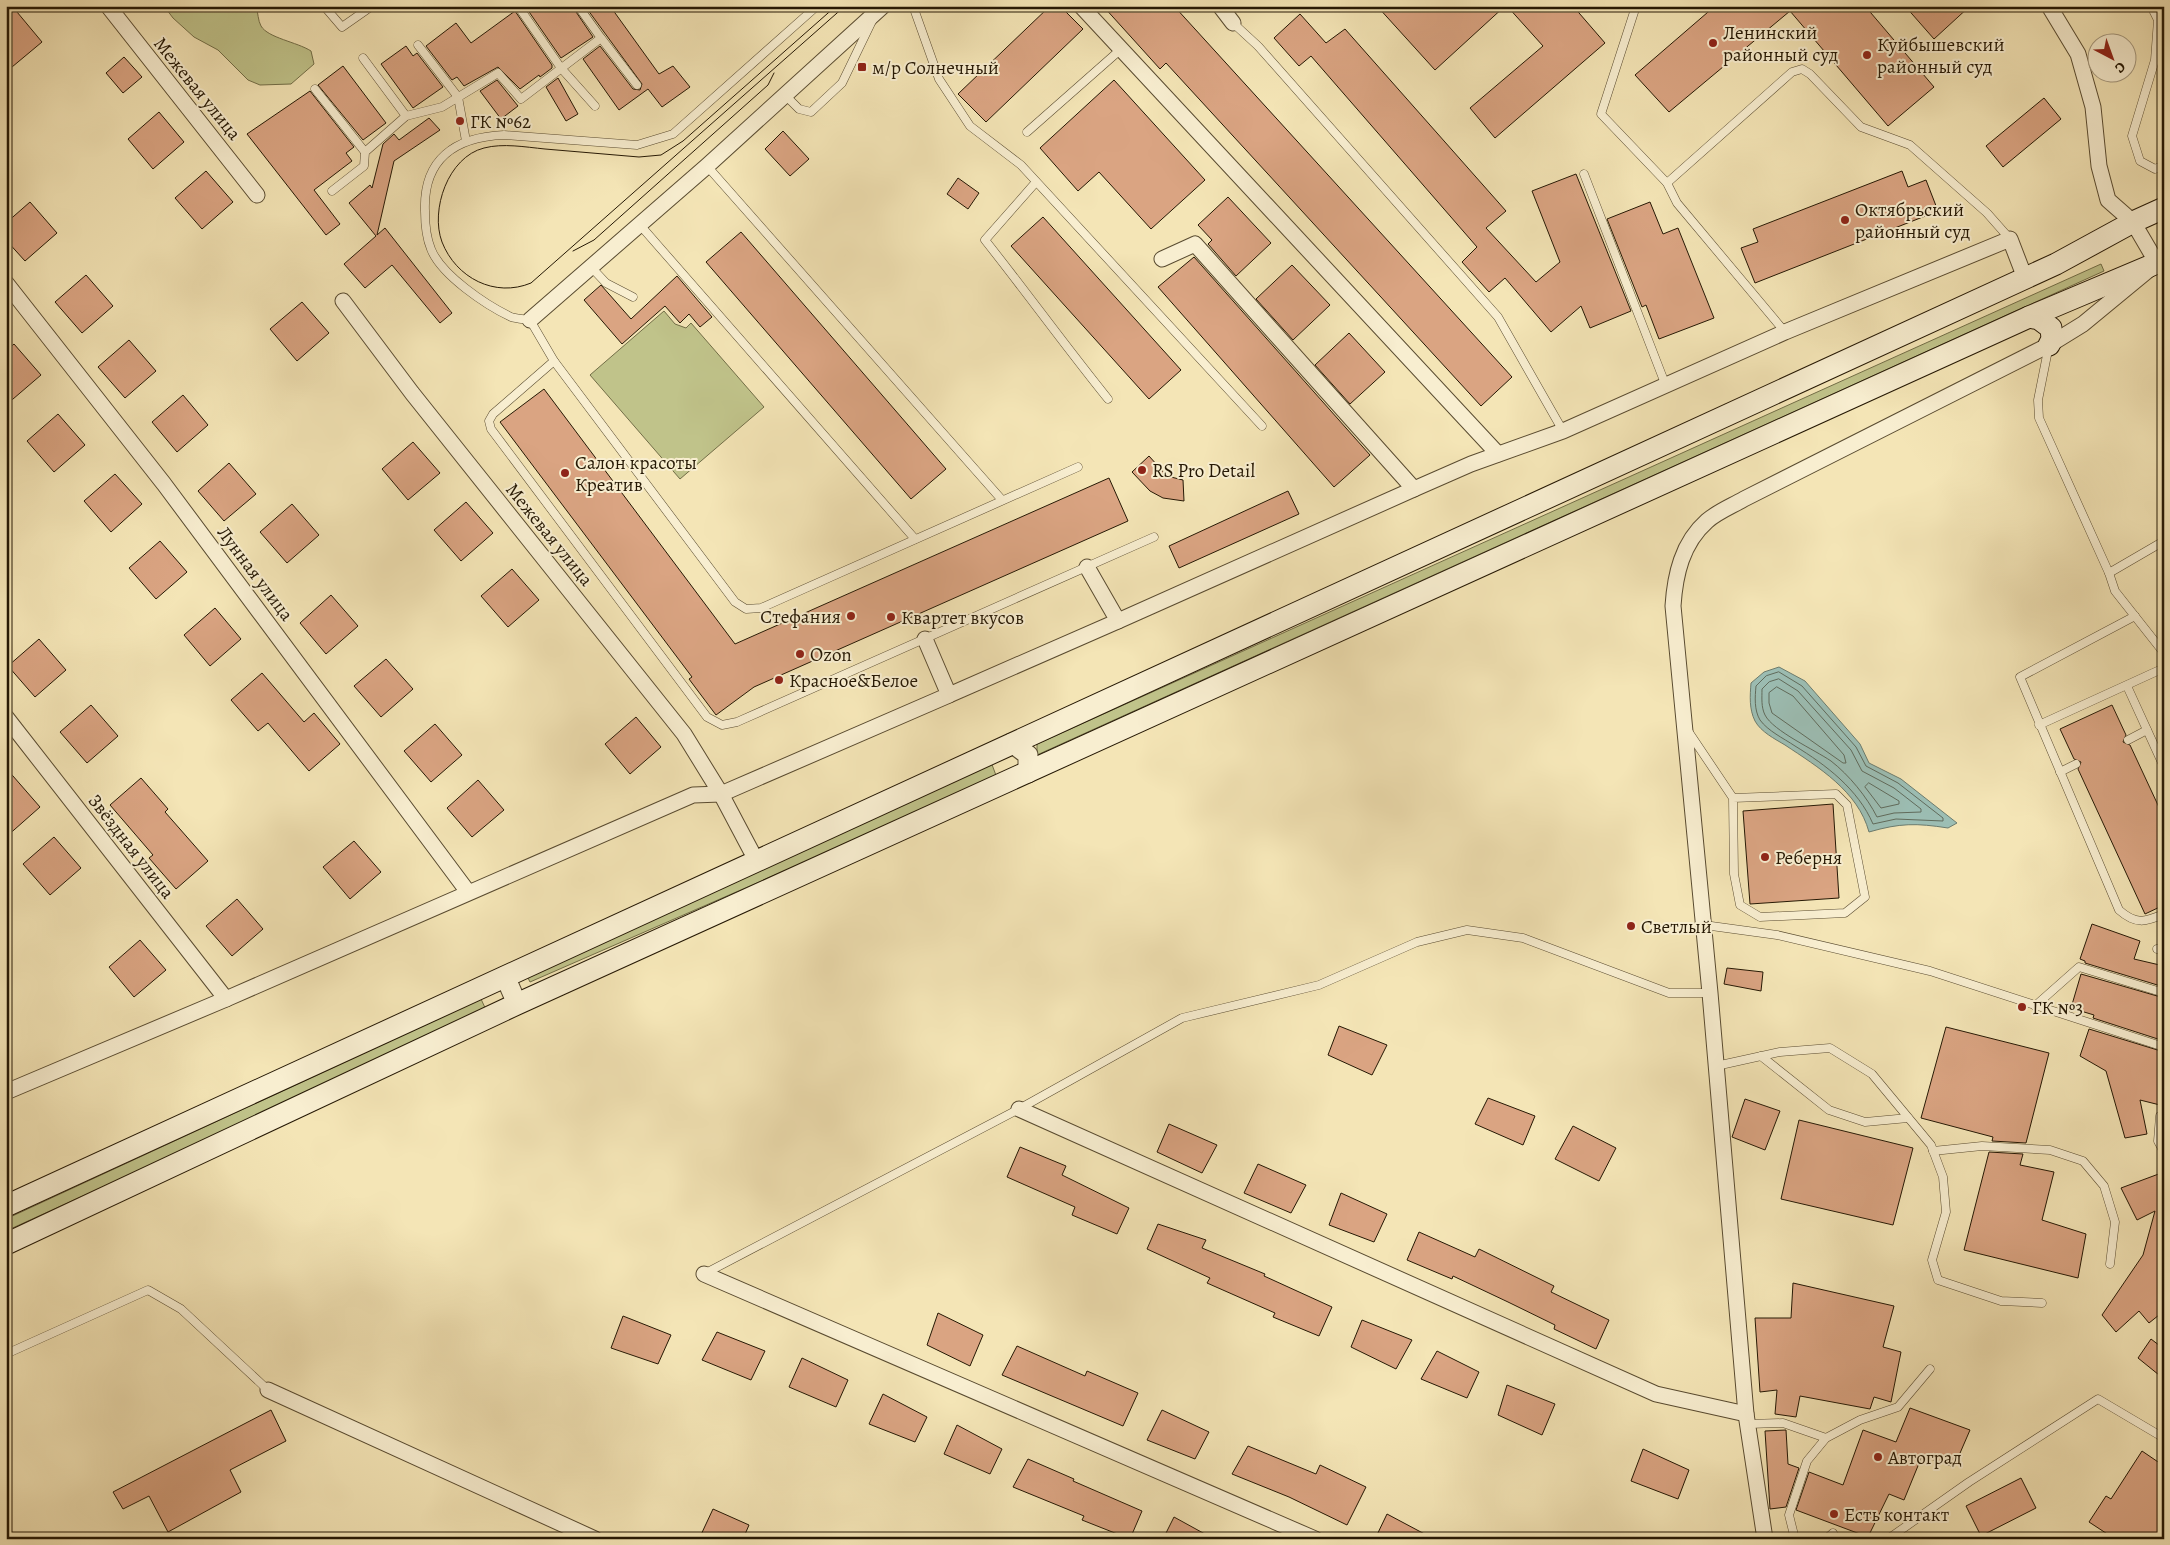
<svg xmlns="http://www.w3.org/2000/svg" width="2170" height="1545" viewBox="0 0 2170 1545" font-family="Alegreya,serif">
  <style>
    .green { fill: #c0c38a; stroke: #726e47 }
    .water { fill: #9cbeb4; stroke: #6c7c6e }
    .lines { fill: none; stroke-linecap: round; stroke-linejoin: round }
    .shore { stroke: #606b5c; stroke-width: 1 }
    .building { fill: #daa482; stroke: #251804 }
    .service-casing { stroke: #594b30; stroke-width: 9 }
    .minor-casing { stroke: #594b30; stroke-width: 17 }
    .tertiary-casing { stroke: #594b30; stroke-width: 21 }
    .secondary-casing { stroke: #251804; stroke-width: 23 }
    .service { stroke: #f8eed0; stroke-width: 8 }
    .minor { stroke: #f8eed0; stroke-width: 15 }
    .tertiary { stroke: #f8eed0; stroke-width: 19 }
    .secondary { stroke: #f8eed0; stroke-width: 21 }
    .tram { stroke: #251804; stroke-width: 1 }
    .poi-dot { fill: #8f2418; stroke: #f8eed0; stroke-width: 2 }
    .labels { text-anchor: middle; stroke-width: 4; stroke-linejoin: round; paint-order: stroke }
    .poi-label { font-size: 19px; fill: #251804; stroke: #f8eed0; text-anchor: start }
    .street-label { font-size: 19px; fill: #251804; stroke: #f8eed0 }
  </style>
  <rect width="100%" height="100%" fill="#f4e5b6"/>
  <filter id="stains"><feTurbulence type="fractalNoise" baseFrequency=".004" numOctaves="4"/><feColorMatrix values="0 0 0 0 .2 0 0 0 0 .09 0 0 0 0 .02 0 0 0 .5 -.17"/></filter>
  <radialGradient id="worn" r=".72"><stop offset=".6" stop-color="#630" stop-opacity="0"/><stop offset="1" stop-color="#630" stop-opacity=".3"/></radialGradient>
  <g class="green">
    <path d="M164 6H256C258 12 258 21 261 26 268 38 297 42 311 51L314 64 291 84 260 85 248 80 218 50 194 37 173 18Z"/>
    <path d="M2101 264 2104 271 1037 755V744Z"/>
    <path d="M664 311 675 324 686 328 691 323 764 407 680 479 590 375Z"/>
    <path d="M991 762 997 778 530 982 526 974Z"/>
    <path d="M481 999 487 1012 6 1231V1219Z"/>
  </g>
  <path class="water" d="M1779 667 1805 681 1860 744 1869 763 1901 779 1957 823 1948 828C1916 823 1900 823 1869 832 1858 791 1818 767 1785 745 1775 739 1761 732 1755 721 1749 709 1750 696 1751 683L1764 672Z"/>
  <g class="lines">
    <g class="shore">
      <path d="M1779 672 1802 686 1856 747 1866 766 1898 783 1943 818V821L1896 819 1873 824C1858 789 1826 765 1795 746 1783 738 1768 731 1760 720 1754 710 1755 697 1756 686L1766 676Z"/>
      <path d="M1779 679 1798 691 1851 750 1862 771 1894 788 1921 809V812L1894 813 1877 817C1867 797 1849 775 1831 761 1815 750 1773 731 1765 715 1761 707 1762 698 1762 689L1769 682Z"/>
      <path d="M1777 687 1793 696 1844 755 1846 763H1843L1772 713 1769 703V693Z"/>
      <path d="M1869 783 1899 801V804L1881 808 1865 787Z"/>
    </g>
  </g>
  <g class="building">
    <path d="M6 6H12L42 42 12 67 6 60Z"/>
    <path d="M525 6H572L593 37 561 58Z"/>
    <path d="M585 6H610L659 74 673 66 690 87 662 107 648 89 619 110 583 59 600 46 633 89 640 90 642 84Z"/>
    <path d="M1050 6H1060L1083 29 986 122 958 94Z"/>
    <path d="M1103 6H1174L1512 377 1481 406 1166 63 1160 69Z"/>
    <path d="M1377 6H1505L1435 70Z"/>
    <path d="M1507 6H1573L1605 43 1495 138 1470 108 1543 46Z"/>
    <path d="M1715 6H1865L1934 87 1888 126 1790 11 1669 112 1635 75Z"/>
    <path d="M1905 6H1970L1934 39Z"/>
    <path d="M515 11 552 65V68L540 77 539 75 520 89 498 67 464 86 457 77 452 80 426 46 456 23 471 43Z"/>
    <path d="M1300 14 1326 43 1345 29 1506 211 1486 228 1536 282 1560 262 1532 191 1576 174 1631 311 1590 328 1581 306 1551 332 1505 278 1489 292 1462 262 1477 247 1311 56 1299 66 1274 38Z"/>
    <path d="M406 46 413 56 417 53 443 87 413 108 381 64Z"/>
    <path d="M124 57 142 77 123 93 106 73Z"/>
    <path d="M343 66 386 123 363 140 318 85Z"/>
    <path d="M558 78 578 114 566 121 546 87Z"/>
    <path d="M497 80 518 106 501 119 480 91Z"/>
    <path d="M1114 80 1205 180 1151 229 1099 172 1078 191 1040 148Z"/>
    <path d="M310 91 354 147 346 153 352 161 314 190 340 224 326 235 247 134Z"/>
    <path d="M2044 98 2061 119 2003 167 1986 146Z"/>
    <path d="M159 112 184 142 153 169 128 139Z"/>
    <path d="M429 118 440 130 394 161 377 235 385 228 452 313 440 323 392 265 365 288 344 264 376 236 349 203 370 185 372 188 383 144 394 134 399 140Z"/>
    <path d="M783 131 809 159 790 176 765 149Z"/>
    <path d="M206 171 233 202 202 229 175 198Z"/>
    <path d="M1902 171 1908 187 1926 180 1938 211 1755 283 1741 248 1758 242 1753 229Z"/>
    <path d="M958 178 979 193 968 209 947 194Z"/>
    <path d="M1228 197 1271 243 1236 276 1208 244 1212 240 1198 225Z"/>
    <path d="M30 202 57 233 25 261 6 240V223Z"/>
    <path d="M1650 202 1663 234 1678 228 1714 318 1659 339 1646 305 1642 307 1607 219Z"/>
    <path d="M1043 217 1181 370 1149 399 1011 246Z"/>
    <path d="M741 232 946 469 911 499 706 262Z"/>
    <path d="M1194 257 1370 455 1334 487 1158 287Z"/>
    <path d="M1292 265 1330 305 1293 340 1256 299Z"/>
    <path d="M86 275 113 306 82 333 55 302Z"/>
    <path d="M677 276 712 317 700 327 689 314 680 323 665 306 622 344 584 300 601 285 631 319Z"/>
    <path d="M302 302 329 333 297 361 270 329Z"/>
    <path d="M1349 333 1385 372 1350 404 1315 365Z"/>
    <path d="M129 340 156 371 125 398 98 367Z"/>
    <path d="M14 344 41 375 6 405V351Z"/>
    <path d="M544 389 735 644 1109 478 1128 521 754 687 716 715 689 679 692 677 500 422Z"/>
    <path d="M183 395 208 425 177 452 152 422Z"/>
    <path d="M58 414 85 445 54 472 27 441Z"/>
    <path d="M413 442 440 473 408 500 382 469Z"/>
    <path d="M1149 456 1167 476 1183 480 1184 501 1163 498 1150 491 1132 472Z"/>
    <path d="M229 463 256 494 224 521 198 491Z"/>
    <path d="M115 474 142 504 111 532 84 501Z"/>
    <path d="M1288 491 1299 514 1179 568 1169 546Z"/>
    <path d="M466 502 493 533 461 561 434 530Z"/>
    <path d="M292 504 319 535 287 563 260 532Z"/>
    <path d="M160 541 187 572 156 599 129 568Z"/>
    <path d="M512 569 539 600 508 627 481 596Z"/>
    <path d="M331 595 358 626 326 654 300 623Z"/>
    <path d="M215 608 241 639 210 666 184 635Z"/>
    <path d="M39 639 66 670 35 697 8 666Z"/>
    <path d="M386 659 413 689 381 717 354 686Z"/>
    <path d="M262 673 304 722 314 713 340 744 309 771 268 723 258 731 231 700Z"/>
    <path d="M91 705 118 736 87 763 60 732Z"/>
    <path d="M2112 705 2126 735 2123 742 2130 745 2164 818V905L2145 914 2078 769 2081 762 2074 759 2060 729Z"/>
    <path d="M636 717 661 747 630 774 605 744Z"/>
    <path d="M435 724 462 755 431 782 404 751Z"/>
    <path d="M6 768 40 807 6 837Z"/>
    <path d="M141 778 168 809 165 812 208 861 176 889 149 858 153 855 110 805Z"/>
    <path d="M478 780 504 810 472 837 447 808Z"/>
    <path d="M1833 804 1839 898 1750 904 1743 811Z"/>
    <path d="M54 837 81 868 50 895 23 864Z"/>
    <path d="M354 841 381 872 350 899 323 867Z"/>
    <path d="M237 899 263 929 232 956 206 926Z"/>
    <path d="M2092 924 2140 941 2134 959 2164 966V987L2085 963V961L2080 959Z"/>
    <path d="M140 940 166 970 134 997 109 967Z"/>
    <path d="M1727 968 1763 972 1761 991 1724 984Z"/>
    <path d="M2081 974 2164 998V1041L2093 1018 2094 1015 2071 1008Z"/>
    <path d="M1339 1026 1387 1045 1372 1075 1328 1055Z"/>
    <path d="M1946 1027 2049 1053 2026 1143 1992 1141 1993 1137 1921 1118Z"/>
    <path d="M2089 1029 2164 1052V1106L2140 1100 2147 1134 2125 1138 2106 1071 2080 1056Z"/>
    <path d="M1488 1098 1535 1116 1523 1145 1475 1124Z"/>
    <path d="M1745 1099 1780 1111 1765 1150 1732 1137Z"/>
    <path d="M1799 1120 1913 1148 1893 1225 1781 1199Z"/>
    <path d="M1169 1124 1217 1145 1202 1173 1157 1152Z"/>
    <path d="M1573 1126 1616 1148 1599 1181 1555 1159Z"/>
    <path d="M1020 1147 1066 1166 1062 1175 1129 1208 1117 1234 1072 1215 1075 1207 1007 1177Z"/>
    <path d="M1989 1152 2023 1154 2020 1165 2054 1172 2042 1220 2086 1234 2078 1278 1964 1250Z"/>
    <path d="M1258 1164 1306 1185 1291 1213 1244 1193Z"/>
    <path d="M2164 1172V1311L2149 1323 2139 1311 2116 1332 2102 1315 2143 1255 2155 1211 2137 1220 2121 1188Z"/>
    <path d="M1341 1193 1387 1214 1374 1242 1329 1225Z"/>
    <path d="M1158 1224 1206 1240 1202 1248 1265 1274 1264 1276 1332 1307 1319 1336 1273 1317 1275 1313 1207 1283 1210 1278 1147 1249Z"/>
    <path d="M1419 1232 1475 1257 1479 1249 1554 1286 1551 1292 1609 1320 1596 1349 1554 1329 1555 1325 1508 1302 1453 1276 1452 1279 1407 1260Z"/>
    <path d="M1793 1283 1894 1306 1883 1347 1901 1352 1891 1402 1874 1397 1870 1409 1800 1396 1796 1417 1775 1414 1777 1390 1760 1392 1755 1318H1791Z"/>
    <path d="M938 1313 983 1335 970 1366 927 1345Z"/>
    <path d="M623 1316 671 1335 658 1364 611 1348Z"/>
    <path d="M1362 1320 1412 1340 1396 1369 1351 1347Z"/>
    <path d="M717 1332 765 1351 751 1380 702 1360Z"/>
    <path d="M2151 1339 2164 1349V1379L2138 1358Z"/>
    <path d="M1017 1346 1085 1376 1087 1371 1138 1393 1123 1426 1002 1375Z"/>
    <path d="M1437 1351 1479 1372 1467 1398 1421 1379Z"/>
    <path d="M802 1358 848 1380 836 1407 789 1387Z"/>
    <path d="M1507 1385 1555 1404 1542 1435 1498 1415Z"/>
    <path d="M883 1394 927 1417 915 1442 869 1424Z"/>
    <path d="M1910 1408 1970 1430 1954 1467 1922 1456 1904 1500 1889 1494 1868 1537 1796 1510 1809 1472 1843 1485 1863 1430 1896 1442Z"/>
    <path d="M271 1410 286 1441 230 1470 241 1492 168 1532 149 1496 123 1509 113 1492Z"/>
    <path d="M1162 1410 1209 1432 1195 1459 1147 1440Z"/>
    <path d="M957 1425 1002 1449 990 1474 944 1454Z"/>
    <path d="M1786 1430 1788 1464 1799 1468 1786 1507 1770 1509 1765 1431Z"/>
    <path d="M1248 1446 1316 1474 1320 1465 1366 1487 1347 1525 1289 1497 1232 1474Z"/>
    <path d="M1643 1449 1689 1470 1678 1499 1631 1481Z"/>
    <path d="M2142 1451 2164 1466V1539H2115L2089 1522 2106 1496 2111 1499Z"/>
    <path d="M1028 1459 1074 1479 1073 1481 1142 1511 1130 1539 1082 1520 1084 1516 1013 1487Z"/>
    <path d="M2021 1478 2036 1508 1981 1536 1966 1506Z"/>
    <path d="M713 1509 749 1525 743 1539H699Z"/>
    <path d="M1387 1514 1434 1539H1375Z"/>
    <path d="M1174 1517 1214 1539H1163Z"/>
  </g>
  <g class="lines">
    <g class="service-casing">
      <g id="service">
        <path d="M324 6 342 27 372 6"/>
        <path d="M518 6 561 68 595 106"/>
        <path d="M578 6 601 38"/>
        <path d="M817 6 673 134 637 145 504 135C455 137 423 159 425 211 425 223 426 237 431 249 441 275 486 305 511 317 517 319 524 319 530 320L554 361 735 602 746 609 761 608 1078 467"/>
        <path d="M913 6 939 79 970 126 1021 165 1262 426"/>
        <path d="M1636 6 1601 114 1667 183"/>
        <path d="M2151 6 2158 20 2155 60 2132 136 2140 161 2155 169 2164 165"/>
        <path d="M1233 23 1258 46 1498 317 1563 431"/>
        <path d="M418 45 458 97 466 141"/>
        <path d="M363 58 406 116"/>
        <path d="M315 89 365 152"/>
        <path d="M785 95 799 109 811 112 842 83 872 21"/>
        <path d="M1027 132 1120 50"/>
        <path d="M707 166 1002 500"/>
        <path d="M1584 174 1666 386"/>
        <path d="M1036 182 985 240C1027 293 1066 347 1108 399"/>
        <path d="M332 191 364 166 365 152 406 116 442 107 498 73 521 99 601 38 637 85"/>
        <path d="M640 225 915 539"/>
        <path d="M591 267 606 283 633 297"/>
        <path d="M1785 332 1677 203 1667 183 1792 72 1802 69 1810 74 1861 127 1910 145 1987 213 2010 239"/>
        <path d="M2049 345 2038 400 2039 418 2109 573 2115 591 2164 653"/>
        <path d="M554 361 493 414 489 421 491 429 707 717 722 725 737 722 1154 537"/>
        <path d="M2109 573 2164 541"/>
        <path d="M2135 616 2020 677 2119 910C2136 925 2145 922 2164 914"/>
        <path d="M2127 686 2164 767"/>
        <path d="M2039 725 2164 668"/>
        <path d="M1688 731 1733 798 1734 874 1740 905 1760 917 1845 913 1865 897 1847 805 1836 794 1733 798"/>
        <path d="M2128 740 2147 730"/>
        <path d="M2060 772 2076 764"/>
        <path d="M1704 925 1777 935 1930 971 2164 1047"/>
        <path d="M2157 949 2164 948"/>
        <path d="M2035 1006 2079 967 2164 993"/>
        <path d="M1761 1056 1829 1110 1865 1122 1908 1118"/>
        <path d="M1716 1066 1780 1052 1830 1048 1872 1074 1931 1145 1943 1177 1946 1212 1932 1260 1938 1280 2001 1301 2042 1303"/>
        <path d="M2164 1116H2160L2158 1141 2164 1152"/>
        <path d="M1933 1151 1982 1146 2050 1150 2083 1161 2104 1186 2115 1222 2110 1264"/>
        <path d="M704 1274 1019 1109 1182 1018 1319 985 1417 942 1467 930 1523 938 1669 993H1710"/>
        <path d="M6 1354 148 1290 181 1309 268 1390"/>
        <path d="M1748 1424 1783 1423 1826 1438"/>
        <path d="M1795 1539 1789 1515 1807 1461 1826 1438 1860 1420 1898 1407 1930 1369"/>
        <path d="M1826 1539 1833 1533"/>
        <path d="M1888 1539 1969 1482 2098 1399 2164 1438"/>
      </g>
    </g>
    <g class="minor-casing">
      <g id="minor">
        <path d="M108 6 257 195"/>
        <path d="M1081 6 1498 454"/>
        <path d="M1220 6 1233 23"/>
        <path d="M1162 259 1195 244 1414 489 1471 464 1563 431 1785 332 2010 239 2025 278"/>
        <path d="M6 283 164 484 468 892"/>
        <path d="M343 301 412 393 684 734 721 794 757 862"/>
        <path d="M530 320 707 166 883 6"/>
        <path d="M1118 621 1414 489"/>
        <path d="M949 695 1118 621 1087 567"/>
        <path d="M6 717 226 999"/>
        <path d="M6 1092 226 999 693 795 721 794 949 695 925 639"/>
        <path d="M1019 1109 1656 1394 1746 1414"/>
        <path d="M704 1274 1315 1539"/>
        <path d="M268 1390 595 1539"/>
        <path d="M1765 1539 1746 1414 1710 993 1673 606C1675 575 1682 543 1707 521 1717 512 1732 506 1744 499L2049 345 2083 324 2157 263 2133 222 2108 200 2099 166 2093 107 2078 54 2049 6"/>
      </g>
    </g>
    <g class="tertiary-casing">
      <g id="tertiary">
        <path d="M1012 743 1028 755V773"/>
        <path d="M505 976 517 1004"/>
      </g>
    </g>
    <g class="secondary-casing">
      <g id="secondary">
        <path d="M2029 317 2039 319 2051 328 2052 339 2049 345"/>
        <path d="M6 1206 2056 264 2133 222 2164 208"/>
        <path d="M6 1244 517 1004 2029 317 2164 260"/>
      </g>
    </g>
    <use href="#service" class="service"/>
    <use href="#minor" class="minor"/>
    <use href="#tertiary" class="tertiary"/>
    <use href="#secondary" class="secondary"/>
    <g class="tram">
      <path d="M836 6 683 141 661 155 639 157C608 154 576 152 545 149 525 147 503 143 484 148 448 157 430 210 442 242 456 278 495 298 531 283L845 6"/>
      <path d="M573 251 594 240 768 85 774 73"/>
    </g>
  </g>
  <g class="poi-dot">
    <circle cx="1713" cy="43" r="5"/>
    <circle cx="1867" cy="55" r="5"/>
    <rect x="857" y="62" width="10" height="10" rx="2.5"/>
    <circle cx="460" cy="121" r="5"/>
    <circle cx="1845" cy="220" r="5"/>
    <circle cx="1142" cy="470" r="5"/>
    <circle cx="565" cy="473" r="5"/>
    <circle cx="851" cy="616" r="5"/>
    <circle cx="891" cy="617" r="5"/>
    <circle cx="800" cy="654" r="5"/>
    <circle cx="779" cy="680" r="5"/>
    <circle cx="1765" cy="857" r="5"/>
    <circle cx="1631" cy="926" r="5"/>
    <circle cx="2022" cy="1007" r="5"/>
    <circle cx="1878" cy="1457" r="5"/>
    <circle cx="1834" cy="1514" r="5"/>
  </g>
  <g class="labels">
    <g class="poi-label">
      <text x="1723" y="39">Ленинский<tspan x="1723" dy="22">районный суд</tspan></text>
      <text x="1877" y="51">Куйбышевский<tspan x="1877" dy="22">районный суд</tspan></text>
      <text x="872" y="74">м/р Солнечный</text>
      <text x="470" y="128">ГК №62</text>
      <text x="1855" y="216">Октябрьский<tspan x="1855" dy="22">районный суд</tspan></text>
      <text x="575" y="469">Салон красоты<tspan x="575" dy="22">Креатив</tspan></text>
      <text x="1152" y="477">RS Pro Detail</text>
      <text x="841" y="623" text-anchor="end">Стефания</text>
      <text x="901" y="624">Квартет вкусов</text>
      <text x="810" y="661">Ozon</text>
      <text x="789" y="687">Красное&amp;Белое</text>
      <text x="1775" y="864">Реберня</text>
      <text x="1641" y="933">Светлый</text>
      <text x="2032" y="1014">ГК №3</text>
      <text x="1888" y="1464">Автоград</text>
      <text x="1844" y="1521">Есть контакт</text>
    </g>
    <g class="street-label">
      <text transform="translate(198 88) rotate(51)" y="7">Межевая улица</text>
      <text transform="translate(550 534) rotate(51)" y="7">Межевая улица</text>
      <text transform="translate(256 573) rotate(53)" y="7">Лунная улица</text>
      <text transform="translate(132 846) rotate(52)" y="7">Звёздная улица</text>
    </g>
  </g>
  <rect width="2170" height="1545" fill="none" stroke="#f4e5b6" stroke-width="25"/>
  <rect x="8" y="8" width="2155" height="1530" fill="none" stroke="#251804" stroke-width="2.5"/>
  <rect x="12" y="12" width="2145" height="1520" fill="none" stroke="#251804"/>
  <g transform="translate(2112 58) rotate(139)"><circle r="24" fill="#f8eed0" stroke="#a4987e"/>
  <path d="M0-4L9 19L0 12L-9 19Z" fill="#8f2418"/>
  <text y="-8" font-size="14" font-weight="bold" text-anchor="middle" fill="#251804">С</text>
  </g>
  <rect width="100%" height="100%" filter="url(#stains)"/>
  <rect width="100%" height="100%" fill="url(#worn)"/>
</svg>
